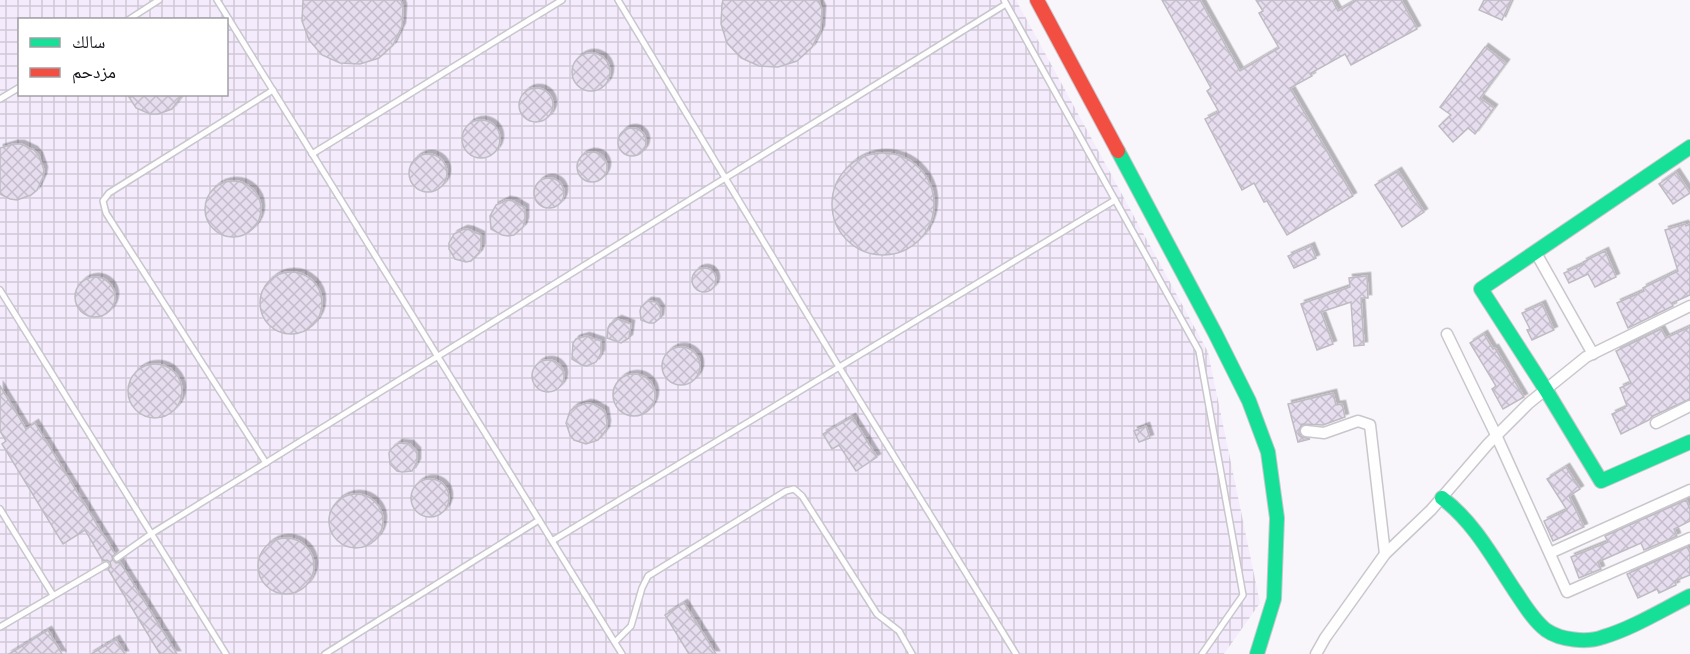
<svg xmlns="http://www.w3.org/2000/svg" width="1690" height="654" viewBox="0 0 1690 654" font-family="Jost,'Noto Naskh Arabic',sans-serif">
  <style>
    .industrial { fill: url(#industrial-grid); fill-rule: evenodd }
    .building { fill: url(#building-cross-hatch); stroke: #bebcc2; stroke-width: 1.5; filter: url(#shadow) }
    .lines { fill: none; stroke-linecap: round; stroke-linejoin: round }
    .lane-casing { stroke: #c9c6cc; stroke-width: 8 }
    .street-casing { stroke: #c9c6cc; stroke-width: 13 }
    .fast-casing { stroke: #c9c6cc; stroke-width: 16 }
    .jam-casing { stroke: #c9c6cc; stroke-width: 16 }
    .lane { stroke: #fefefe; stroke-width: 5 }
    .street { stroke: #fefefe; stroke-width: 10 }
    .fast { stroke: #16e098; stroke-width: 14 }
    .jam { stroke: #f24e42; stroke-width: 14 }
  </style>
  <defs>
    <pattern id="industrial-grid" width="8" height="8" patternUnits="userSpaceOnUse" patternTransform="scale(1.5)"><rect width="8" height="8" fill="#f4ecfc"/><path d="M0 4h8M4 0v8" fill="none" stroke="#d0c9d7"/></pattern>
    <pattern id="building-cross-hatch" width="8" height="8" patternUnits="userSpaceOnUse" patternTransform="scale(1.5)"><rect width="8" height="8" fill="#e6ddef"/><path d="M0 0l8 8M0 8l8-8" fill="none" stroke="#c5bdcc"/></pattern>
    <filter id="shadow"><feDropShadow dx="3.5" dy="-3.5" stdDeviation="0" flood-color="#0004"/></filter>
  </defs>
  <rect width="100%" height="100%" fill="#f8f6fb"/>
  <path class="industrial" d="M0 0H1016L1208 352 1260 603 1224 654H0ZM20 20H226V94H20Z"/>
  <g class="building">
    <path d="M303 0H401L403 7 402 26 393 45 379 58 360 64 340 63 322 55 309 40 302 21Z"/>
    <path d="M723 0H818L822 9 821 29 812 47 797 61 778 67 759 66 741 58 727 43 721 24 722 4Z"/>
    <path d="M1162 0H1200L1240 71 1279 48 1259 13 1263 11 1256 0H1332L1338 11 1357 0H1401L1417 29 1351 65 1345 54 1311 73 1312 76 1290 88 1353 196 1287 235 1267 201 1264 202 1254 183 1242 190 1205 119 1219 112 1207 91 1211 88Z"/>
    <path d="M1484 0H1511L1502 20 1479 10Z"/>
    <path d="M1485 47 1506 63 1480 98 1494 108 1475 134 1468 128 1453 142 1439 126 1451 115 1440 107Z"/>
    <circle cx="591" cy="72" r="19"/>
    <circle cx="536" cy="105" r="17"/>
    <path d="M127 94H183L172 109 158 114H150L136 108Z"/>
    <circle cx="481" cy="139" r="19"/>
    <circle cx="632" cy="142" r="14"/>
    <path d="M14 144H21L34 150 39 156 44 170 43 177 37 190 31 195 17 200 10 199 0 194V148Z"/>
    <circle cx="592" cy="167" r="15"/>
    <circle cx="883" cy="204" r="51"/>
    <circle cx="428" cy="173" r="19"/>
    <path d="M1398 171 1424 212 1402 227 1375 185Z"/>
    <path d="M1676 172 1690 193 1673 204 1659 184Z"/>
    <circle cx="549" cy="193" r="15"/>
    <circle cx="233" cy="209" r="28"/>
    <path d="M507 200 513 201 525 208V221L523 227 514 235 508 236 502 235 491 229 490 216 496 205Z"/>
    <path d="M1685 224 1686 226 1690 224V295L1672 303 1673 306 1628 328 1617 303 1644 291 1643 288 1678 271 1665 230Z"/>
    <path d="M464 229 470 230 481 235V247L479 253 471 261 466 262 455 259 449 249V243L454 234Z"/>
    <path d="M1311 246 1316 258 1294 268 1288 256Z"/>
    <path d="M1605 251 1616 277 1595 287 1588 274 1569 283 1564 273 1584 264 1583 262Z"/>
    <circle cx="704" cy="280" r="12"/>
    <circle cx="291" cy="303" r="31"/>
    <path d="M1367 276 1368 298H1361L1364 345 1354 346 1351 302 1321 312 1333 344 1317 350 1301 304 1350 287 1349 278Z"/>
    <circle cx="95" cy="297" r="20"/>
    <path d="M648 301 656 302 661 309 660 318 654 323H649L641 320 640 311 641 307Z"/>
    <path d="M1542 304 1554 330 1532 340 1527 330 1530 329 1522 313Z"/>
    <path d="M618 319 631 324 629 338 621 343 607 338 608 328 610 324Z"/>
    <path d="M1690 327V399L1653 416 1649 420 1621 434 1612 414 1625 408 1624 407 1627 406 1620 388 1631 383 1616 351 1661 329 1666 338Z"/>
    <path d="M1484 334 1493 349 1495 348 1524 397 1503 409 1492 389 1496 386 1470 343Z"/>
    <path d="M586 336 601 341V353L596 362 587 366 582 365 572 359 573 343 576 339Z"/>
    <circle cx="681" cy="366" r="19"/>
    <circle cx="548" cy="376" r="16"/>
    <circle cx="155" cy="391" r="27"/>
    <circle cx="634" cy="395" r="21"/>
    <path d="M0 386 26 429 35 423 115 554 112 557 113 560 116 563 120 562 177 654H160L108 569 111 566 110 562 107 560 103 561 85 530 63 544 2 444 6 441 0 431Z"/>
    <path d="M1333 393 1336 405 1342 404 1345 417 1323 425 1302 424 1299 430V435L1302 437 1310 439 1298 442 1288 404Z"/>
    <path d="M587 403 593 404 605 411 607 424 606 430 598 440 586 444 574 440 570 435 566 423 570 411 575 407Z"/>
    <path d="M852 417 877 457 856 471 839 445 832 449 823 434Z"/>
    <path d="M1146 426 1150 438 1139 442 1134 431Z"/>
    <path d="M399 443 410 444 417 451V462L412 471 402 472 397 471 390 464 389 453 391 449Z"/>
    <path d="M1566 467 1580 489 1569 496 1584 527 1553 541 1544 521 1567 510 1547 479Z"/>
    <circle cx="430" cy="498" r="19"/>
    <circle cx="356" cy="521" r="27"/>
    <path d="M1686 500 1690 509V521L1674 529 1677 536 1644 550 1641 543 1598 562 1601 569 1579 578 1571 557 1608 542 1605 536Z"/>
    <circle cx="286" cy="566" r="28"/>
    <path d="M1687 547 1690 553V575L1675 581 1676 585 1659 593 1657 589 1638 598 1627 574Z"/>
    <path d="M684 603 716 654H689L665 615Z"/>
    <path d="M48 630 62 654H9Z"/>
    <path d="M116 639 125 654H91Z"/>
  </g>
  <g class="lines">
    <g class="lane-casing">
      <g id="lane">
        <path d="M217 0 622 654"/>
        <path d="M618 0 839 367 1016 654"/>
        <path d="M1004 0 1199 351 1243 595 1202 654"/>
        <path d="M128 20 159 0"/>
        <path d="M0 99 20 87"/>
        <path d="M312 154 562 0"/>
        <path d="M0 290 226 654"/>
        <path d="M266 463 106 213 103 201 109 193 273 90"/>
        <path d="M0 509 53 595"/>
        <path d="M552 541 1115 200"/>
        <path d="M117 558 151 534 1006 4"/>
        <path d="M0 627 106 565"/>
        <path d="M615 642 631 626 642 588 648 576 786 491 794 489 802 496 877 614 899 631 912 654"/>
        <path d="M325 654 539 520"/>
      </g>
    </g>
    <g class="street-casing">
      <g id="street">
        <path d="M1536 253 1593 354"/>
        <path d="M1447 334 1496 435 1567 592 1690 538"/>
        <path d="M1656 423 1690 406"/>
        <path d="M1306 431 1324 433 1358 421 1370 425 1385 554"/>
        <path d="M1550 553 1690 490"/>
        <path d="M1316 654 1325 638 1385 554 1431 510 1488 444 1529 403 1586 357 1690 306"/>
      </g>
    </g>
    <g class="fast-casing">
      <g id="fast">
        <path d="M1690 147 1481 289 1546 390 1601 481 1690 442"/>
        <path d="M1118 151 1215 333 1249 401 1268 452 1277 518 1274 599 1257 654"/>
        <path d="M1442 498C1474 522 1493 558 1515 591 1524 604 1533 620 1546 630 1560 640 1587 643 1603 637 1633 628 1662 610 1690 596"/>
      </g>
    </g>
    <g class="jam-casing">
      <path id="jam" d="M1037 0 1118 151"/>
    </g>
    <use href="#lane" class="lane"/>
    <use href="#street" class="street"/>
    <use href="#fast" class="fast"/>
    <use href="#jam" class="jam"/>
  </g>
  <rect x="18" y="18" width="210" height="78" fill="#ffffff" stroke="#a2a0a3" stroke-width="1.5"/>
  <rect x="30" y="38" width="30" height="9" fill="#16e098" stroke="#a2a0a3" stroke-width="1.5"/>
  <text x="72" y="48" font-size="18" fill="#161219">سالك</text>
  <rect x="30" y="68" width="30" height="9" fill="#f24e42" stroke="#a2a0a3" stroke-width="1.5"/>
  <text x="72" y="78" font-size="18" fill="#161219">مزدحم</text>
</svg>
